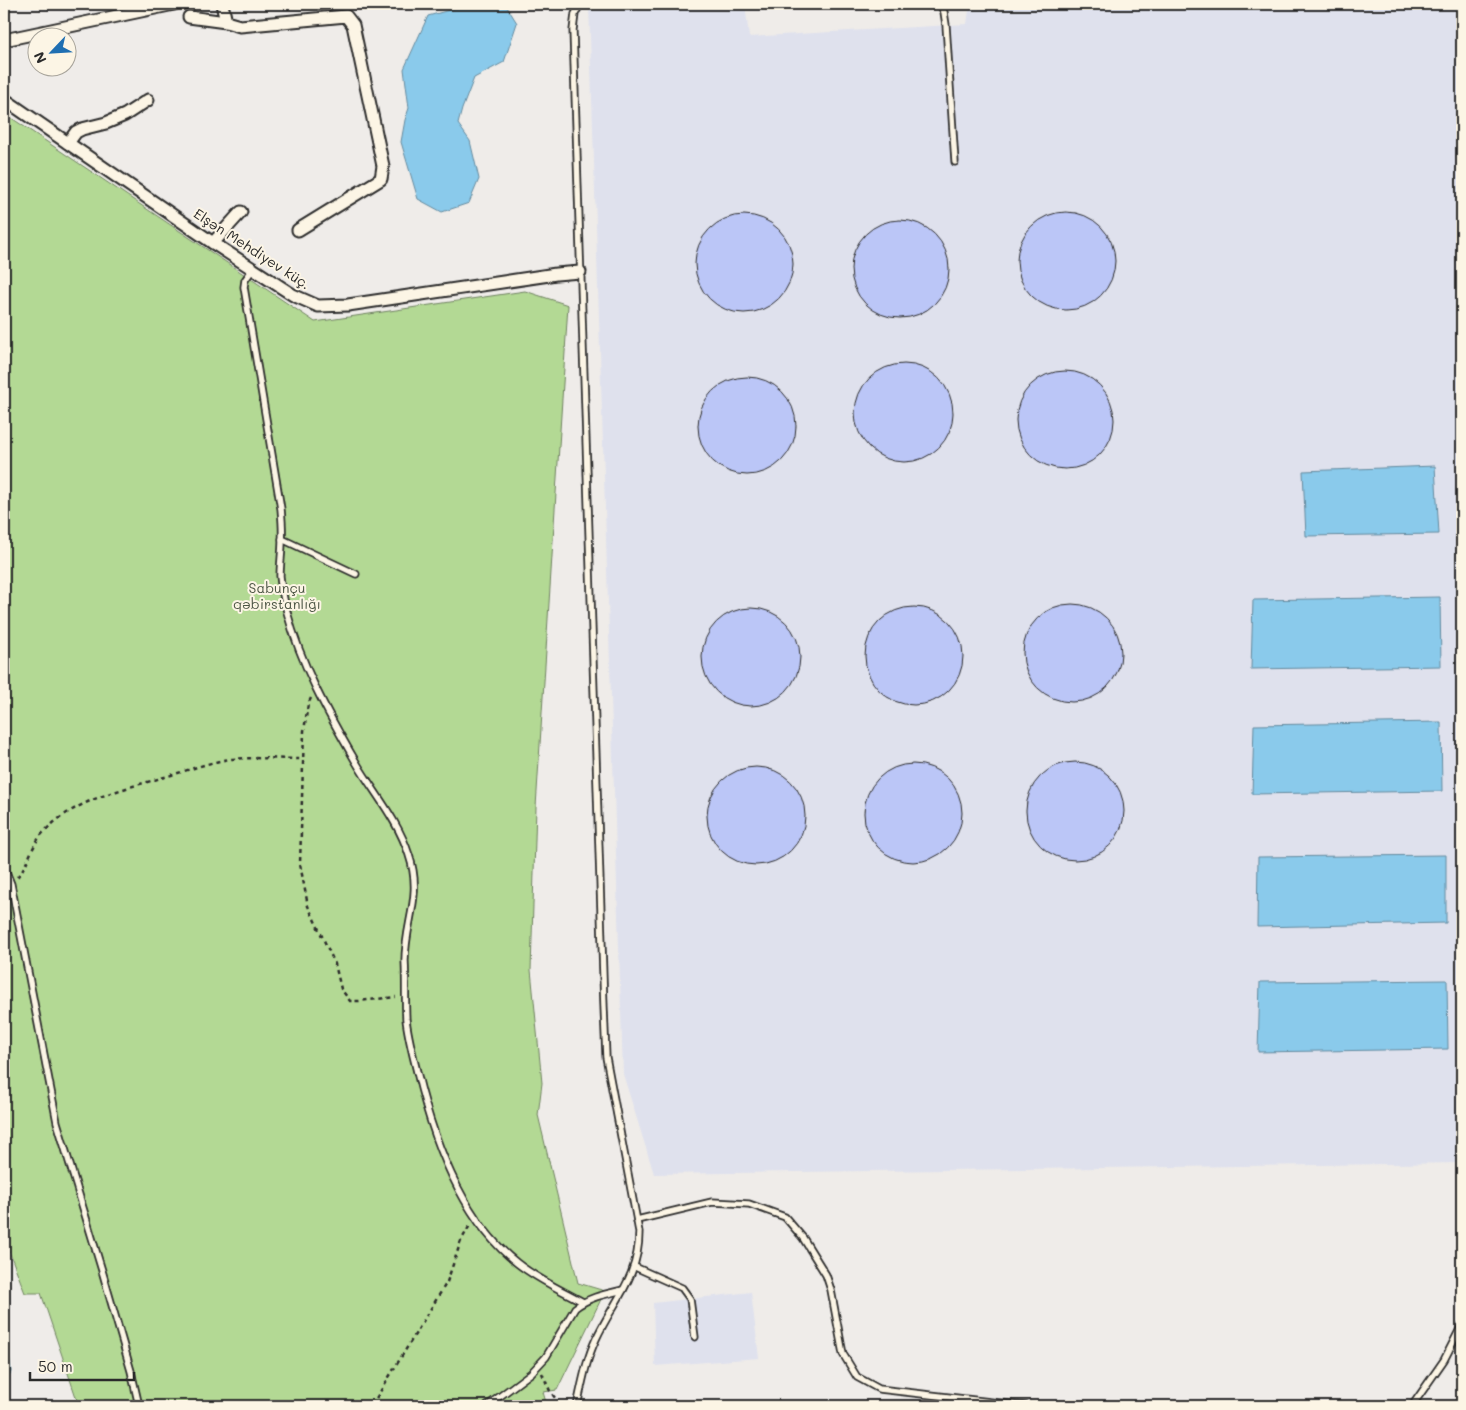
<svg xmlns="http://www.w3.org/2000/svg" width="1466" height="1410" viewBox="0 0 1466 1410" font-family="Mali,sans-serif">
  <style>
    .built { fill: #dfe1ed }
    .green { fill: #b3d994; stroke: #6f8260 }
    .water { fill: #8acaeb; stroke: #648a9e }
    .building { fill: #bbc6f7; stroke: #2b2b2b }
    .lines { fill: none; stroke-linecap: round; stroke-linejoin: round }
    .lane-casing { stroke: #2b2b2b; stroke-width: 9 }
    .street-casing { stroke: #2b2b2b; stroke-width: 15 }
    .path { stroke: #2b2b2b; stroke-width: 2.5; stroke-dasharray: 4 4; stroke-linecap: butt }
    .lane { stroke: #fcf5e5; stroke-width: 5.5 }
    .street { stroke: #fcf5e5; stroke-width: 11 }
    .labels { text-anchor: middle; stroke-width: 4; stroke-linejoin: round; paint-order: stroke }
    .street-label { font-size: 14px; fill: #2b2b2b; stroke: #fcf5e5 }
    .park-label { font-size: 14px; fill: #4d5645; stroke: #fcf5e5 }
  </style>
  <rect width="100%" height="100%" fill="#efece9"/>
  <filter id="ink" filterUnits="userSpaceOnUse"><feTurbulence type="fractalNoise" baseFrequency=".02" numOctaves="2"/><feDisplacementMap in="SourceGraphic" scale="10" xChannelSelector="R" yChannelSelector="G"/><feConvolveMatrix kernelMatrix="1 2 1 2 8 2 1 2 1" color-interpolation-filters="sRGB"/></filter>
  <g filter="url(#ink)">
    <g class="built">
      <path d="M589 4H745L749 37 967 24 970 4H1462V1163L654 1174 623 1074Z"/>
      <path d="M751 1292 759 1358 655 1366 653 1303Z"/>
    </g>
    <path class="green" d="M4 113 315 322 525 291 568 305 536 807 531 970 542 1083 538 1115 578 1283 605 1291 557 1390 543 1392 547 1406H79L41 1293H25L4 1238V1192L6 1189 5 1149H4V860L8 858 4 832Z"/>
    <g class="water">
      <path d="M471 4 507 7 517 23 504 62 474 78 462 109 458 124 470 141 479 179 469 203 442 212 418 199 401 142 405 120 409 108 404 69 428 16Z"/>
      <path d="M1435 466 1439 534 1306 536 1303 471Z"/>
      <path d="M1440 597 1441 666 1251 669 1253 600Z"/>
      <path d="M1441 722 1442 791 1252 794 1254 725Z"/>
      <path d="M1446 855V923L1257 927 1258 857Z"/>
      <path d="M1447 980 1448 1049 1258 1052 1260 982Z"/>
      <path d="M4 1324 7 1334 11 1372 4 1383Z"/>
    </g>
    <g class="building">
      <circle cx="1066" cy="261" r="49"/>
      <circle cx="744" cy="264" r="49"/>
      <circle cx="900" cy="269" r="49"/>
      <circle cx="904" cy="413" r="49"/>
      <circle cx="1065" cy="420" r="49"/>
      <circle cx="747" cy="426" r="49"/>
      <circle cx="1072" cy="653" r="49"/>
      <circle cx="914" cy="656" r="49"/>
      <circle cx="751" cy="657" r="49"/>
      <circle cx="1075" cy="811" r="49"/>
      <circle cx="913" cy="813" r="49"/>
      <circle cx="756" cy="816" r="49"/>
    </g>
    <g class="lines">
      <g class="lane-casing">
        <g id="lane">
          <path d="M940 4 944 12 946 25 955 162"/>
          <path d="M253 269 245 280 244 287 281 509C282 520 283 530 282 541 282 552 280 565 280 576 281 588 284 600 287 612 301 665 328 714 356 762 374 793 398 820 409 855 423 896 405 921 405 961 406 980 405 1000 406 1019 408 1037 413 1055 417 1072 433 1139 461 1219 517 1263 537 1279 561 1290 583 1302"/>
          <path d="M282 539 356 574"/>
          <path d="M4 867 11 884 57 1122 103 1274 131 1371 139 1406"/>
          <path d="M637 1220 712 1202 749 1204 785 1217 803 1238 826 1275 831 1290 843 1354 857 1377 879 1389 1027 1406"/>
          <path d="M635 1267 682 1288 690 1299 695 1337"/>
          <path d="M487 1406 531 1373 546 1357 575 1308C589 1297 606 1294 623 1290"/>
          <path d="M577 1406C582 1384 586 1360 596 1339 614 1300 639 1278 639 1232L606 1057 604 1007 573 30 575 14 580 4"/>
          <path d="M1412 1406 1444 1360 1462 1325"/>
        </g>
      </g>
      <g class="street-casing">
        <g id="street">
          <path d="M222 4 226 22 240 26 346 16 353 25 383 166 381 179 298 230"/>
          <path d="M189 17 226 22"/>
          <path d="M4 40 174 4"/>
          <path d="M4 99 213 243 293 295 318 306 348 305 556 274 580 272"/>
          <path d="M68 143 76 132 82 129 106 123 125 115 148 100"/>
          <path d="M213 243 241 212"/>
        </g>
      </g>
      <g class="path">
        <path d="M311 698 308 704 304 731 300 864 308 906 335 964 341 989 350 1001H359L396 997"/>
        <path d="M17 877C28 865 31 847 42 834 73 799 125 789 168 776 189 770 209 762 231 759 254 757 279 759 303 759"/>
        <path d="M542 1373 550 1391 561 1406"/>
        <path d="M372 1405 447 1282 461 1241 470 1225"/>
      </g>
      <use href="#lane" class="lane"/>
      <use href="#street" class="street"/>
    </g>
  </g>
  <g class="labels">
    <g class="street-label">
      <text transform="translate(252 249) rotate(33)" y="5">Elşən Mehdiyev küç.</text>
    </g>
    <g class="park-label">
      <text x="277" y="593">Sabunçu<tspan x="277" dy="16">qəbirstanlığı</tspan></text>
    </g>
  </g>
  <rect width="1466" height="1410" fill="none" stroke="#fcf5e5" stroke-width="20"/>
  <rect x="10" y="10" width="1446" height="1390" fill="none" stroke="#2b2b2b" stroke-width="2" filter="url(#ink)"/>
  <g transform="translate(52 52) rotate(245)"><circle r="24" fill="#fcf5e5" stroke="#a8a49b"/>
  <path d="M0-4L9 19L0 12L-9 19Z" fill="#1f6fb2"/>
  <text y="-8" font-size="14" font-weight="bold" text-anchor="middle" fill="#2b2b2b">N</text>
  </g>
  <path d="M30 1372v8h104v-8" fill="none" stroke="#2b2b2b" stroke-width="2.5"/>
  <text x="38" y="1372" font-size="15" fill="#2b2b2b" stroke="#fcf5e5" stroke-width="4" paint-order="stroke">50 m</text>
</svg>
